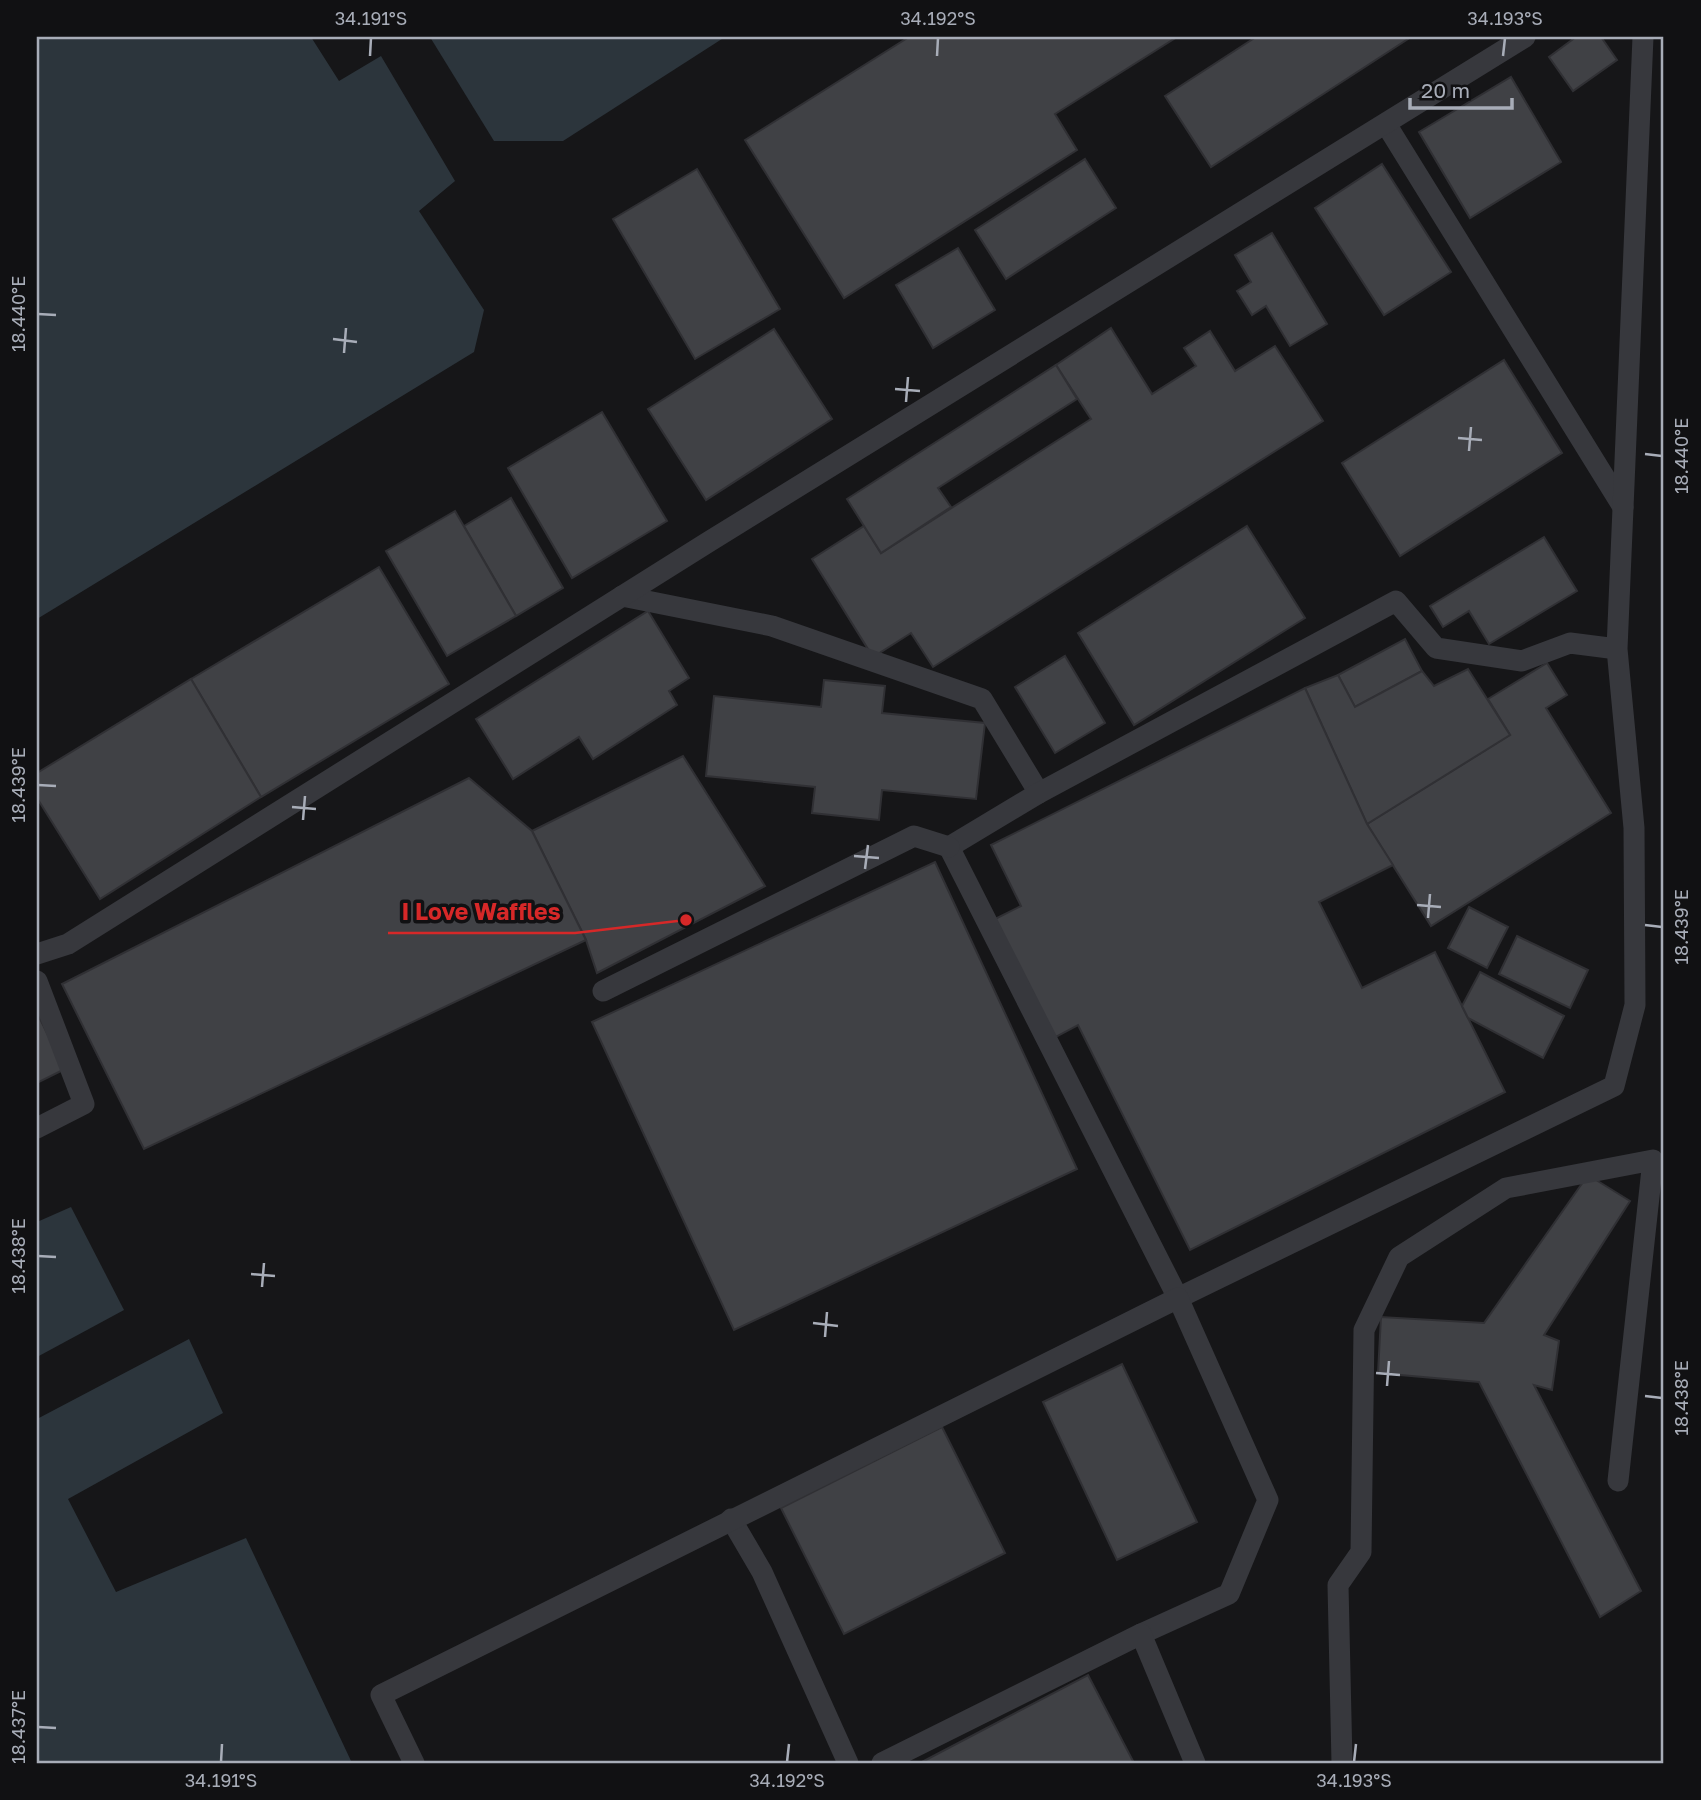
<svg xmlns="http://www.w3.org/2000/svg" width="1701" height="1800" viewBox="0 0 1701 1800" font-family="'Golos Text',sans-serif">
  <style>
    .water { fill: #2c353c }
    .building { fill: #404145; stroke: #303034; stroke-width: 2 }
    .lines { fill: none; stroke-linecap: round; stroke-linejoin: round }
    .lane { stroke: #37383d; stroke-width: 21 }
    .ticks { fill: none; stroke: #a8adb8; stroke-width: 2.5 }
    .leader { fill: none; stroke: #d62828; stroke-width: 2.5 }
    .callout-dot { fill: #d62828; stroke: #111113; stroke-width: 2.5 }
    .callout-label { font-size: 23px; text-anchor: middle; font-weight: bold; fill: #d62828; stroke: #111113; stroke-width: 7; stroke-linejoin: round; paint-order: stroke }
    .neatline { fill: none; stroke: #a8adb8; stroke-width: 2.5 }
    .ticks-label { font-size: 18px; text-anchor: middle; fill: #a8adb8 }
  </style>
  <rect width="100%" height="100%" fill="#161618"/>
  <g class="water">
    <path d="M37 37H311L339 81 381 56 455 181 419 211 484 310 474 352 37 619Z"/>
    <path d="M430 37H725L563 141H494Z"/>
    <path d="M71 1207 124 1310 37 1357V1222Z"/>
    <path d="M189 1339 223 1413 68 1499 116 1592 246 1538 352 1763H37V1419Z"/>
  </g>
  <g class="building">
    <path d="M909 37H1177L1055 114 1077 150 844 298 745 140Z"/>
    <path d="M1256 37H1411L1211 167 1165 96Z"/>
    <path d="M1576 37H1601L1617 60 1573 91 1549 57Z"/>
    <path d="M1511 77 1561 162 1470 218 1419 132Z"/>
    <path d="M1085 159 1116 208 1006 279 975 230Z"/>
    <path d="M1382 164 1451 272 1384 315 1315 208Z"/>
    <path d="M697 169 780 309 695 359 613 219Z"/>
    <path d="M1272 233 1327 324 1290 346 1266 306 1252 315 1237 291 1251 282 1235 255Z"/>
    <path d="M958 248 995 310 933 348 896 285Z"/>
    <path d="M1111 328 1152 394 1196 366 1184 348 1210 331 1235 371 1275 346 1323 421 933 667 911 633 873 657 812 559 864 526 881 553 1091 419 1056 365Z"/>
    <path d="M774 329 832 419 706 500 648 409Z"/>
    <path d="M1504 360 1562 453 1400 556 1342 463Z"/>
    <path d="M1056 365 1077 399 938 488 951 507 881 553 847 499Z"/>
    <path d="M602 412 667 521 572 578 508 468Z"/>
    <path d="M511 498 563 588 516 616 464 526Z"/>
    <path d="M455 511 516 616 447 656 386 551Z"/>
    <path d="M1247 526 1305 618 1134 725 1078 633Z"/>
    <path d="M1544 537 1577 591 1489 644 1469 611 1443 627 1430 606Z"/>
    <path d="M379 567 449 684 261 797 191 679Z"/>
    <path d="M648 611 689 678 669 691 677 705 593 759 579 737 513 779 476 719Z"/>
    <path d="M1405 639 1422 671 1355 707 1338 675Z"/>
    <path d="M1065 656 1105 723 1055 753 1015 687Z"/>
    <path d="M1547 663 1567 695 1546 708 1611 813 1431 926 1367 824 1510 735 1488 699Z"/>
    <path d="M1468 669 1510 735 1367 824 1305 688 1338 675 1355 707 1422 671 1434 686Z"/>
    <path d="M191 679 261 797 100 899 37 798V773Z"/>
    <path d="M824 680 885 686 882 713 985 723 976 799 882 790 879 820 812 813 815 787 706 776 714 696 821 707Z"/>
    <path d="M1305 688 1367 824 1393 865 1319 902 1362 988 1435 952 1505 1092 1190 1250 1078 1025 1054 1038 995 919 1021 906 991 845Z"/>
    <path d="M683 756 765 886 597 973 586 940 532 831Z"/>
    <path d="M469 778 532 831 586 940 144 1149 62 984Z"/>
    <path d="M935 862 1077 1169 734 1330 592 1022Z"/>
    <path d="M1469 907 1508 927 1487 968 1448 948Z"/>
    <path d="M1517 936 1588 970 1570 1008 1499 974Z"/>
    <path d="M1480 972 1564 1016 1543 1058 1468 1018 1462 1006Z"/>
    <path d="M37 1013 65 1069 37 1083Z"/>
    <path d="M1588 1175 1630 1201 1544 1335 1559 1341 1552 1390 1534 1385 1641 1591 1600 1617 1479 1382 1378 1373 1381 1317 1484 1323Z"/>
    <path d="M1122 1364 1197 1522 1117 1560 1043 1402Z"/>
    <path d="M942 1427 1005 1553 844 1634 781 1508Z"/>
    <path d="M1088 1675 1134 1763H920Z"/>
  </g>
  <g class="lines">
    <g class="lane">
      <path d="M1386 124 1623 507"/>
      <path d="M622 596 772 626 982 699 1039 793"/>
      <path d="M1617 649 1570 643 1522 661 1436 648 1396 601 1039 793 949 847 1178 1298 1614 1086 1635 1005 1634 828 1617 649 1643 37"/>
      <path d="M37 954 68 944 710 541 1525 37"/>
      <path d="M37 981 84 1104 37 1128"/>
      <path d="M603 991 914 836 949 847"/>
      <path d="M731 1519 762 1572 848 1763"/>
      <path d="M414 1763 381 1695 1178 1298 1268 1500 1229 1594 1141 1634"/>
      <path d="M882 1763 1141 1634 1195 1763"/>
      <path d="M1342 1763 1338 1585 1361 1552 1364 1330 1399 1257 1506 1188 1653 1160 1618 1481"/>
    </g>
  </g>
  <path class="ticks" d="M370 56 371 38M937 56 938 38M1503 56 1505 38M38 314 56 315M333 339 357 342M344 353 346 328M895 389 920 391M906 402 908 377M1458 438 1482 440M1469 451 1471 427M1645 454 1662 456M38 785 56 786M292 807 316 809M303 820 305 796M854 856 879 858M865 869 868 845M1417 905 1441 907M1428 918 1430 894M1645 925 1662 927M38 1256 56 1257M251 1274 275 1276M262 1287 264 1263M813 1323 838 1326M825 1337 827 1312M1376 1373 1400 1375M1387 1386 1389 1361M1645 1396 1662 1398M38 1727 56 1728M221 1762 222 1744M787 1762 789 1744M1354 1762 1356 1744"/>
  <path class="leader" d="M686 920L575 933H388"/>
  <circle class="callout-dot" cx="686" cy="920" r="7"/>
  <g class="callout-label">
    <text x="481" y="920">I Love Waffles</text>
  </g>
  <rect width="1701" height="1800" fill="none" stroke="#111113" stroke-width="77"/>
  <path d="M1410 98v10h102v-10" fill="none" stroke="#a8adb8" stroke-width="3.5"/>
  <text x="1421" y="98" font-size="21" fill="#a8adb8" stroke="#111113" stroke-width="5" paint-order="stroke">20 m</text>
  <rect x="38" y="38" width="1624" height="1724" class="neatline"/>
  <g class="ticks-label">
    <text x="371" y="25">34.191°S</text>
    <text x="938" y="25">34.192°S</text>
    <text x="1505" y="25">34.193°S</text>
    <text transform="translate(19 314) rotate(-90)" y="6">18.440°E</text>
    <text transform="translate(1682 456) rotate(-90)" y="6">18.440°E</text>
    <text transform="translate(19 785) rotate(-90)" y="6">18.439°E</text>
    <text transform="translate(1682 927) rotate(-90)" y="6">18.439°E</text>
    <text transform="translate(19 1256) rotate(-90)" y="6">18.438°E</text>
    <text transform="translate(1682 1398) rotate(-90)" y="6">18.438°E</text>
    <text transform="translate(19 1727) rotate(-90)" y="6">18.437°E</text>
    <text x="221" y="1787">34.191°S</text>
    <text x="787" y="1787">34.192°S</text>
    <text x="1354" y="1787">34.193°S</text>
  </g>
</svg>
